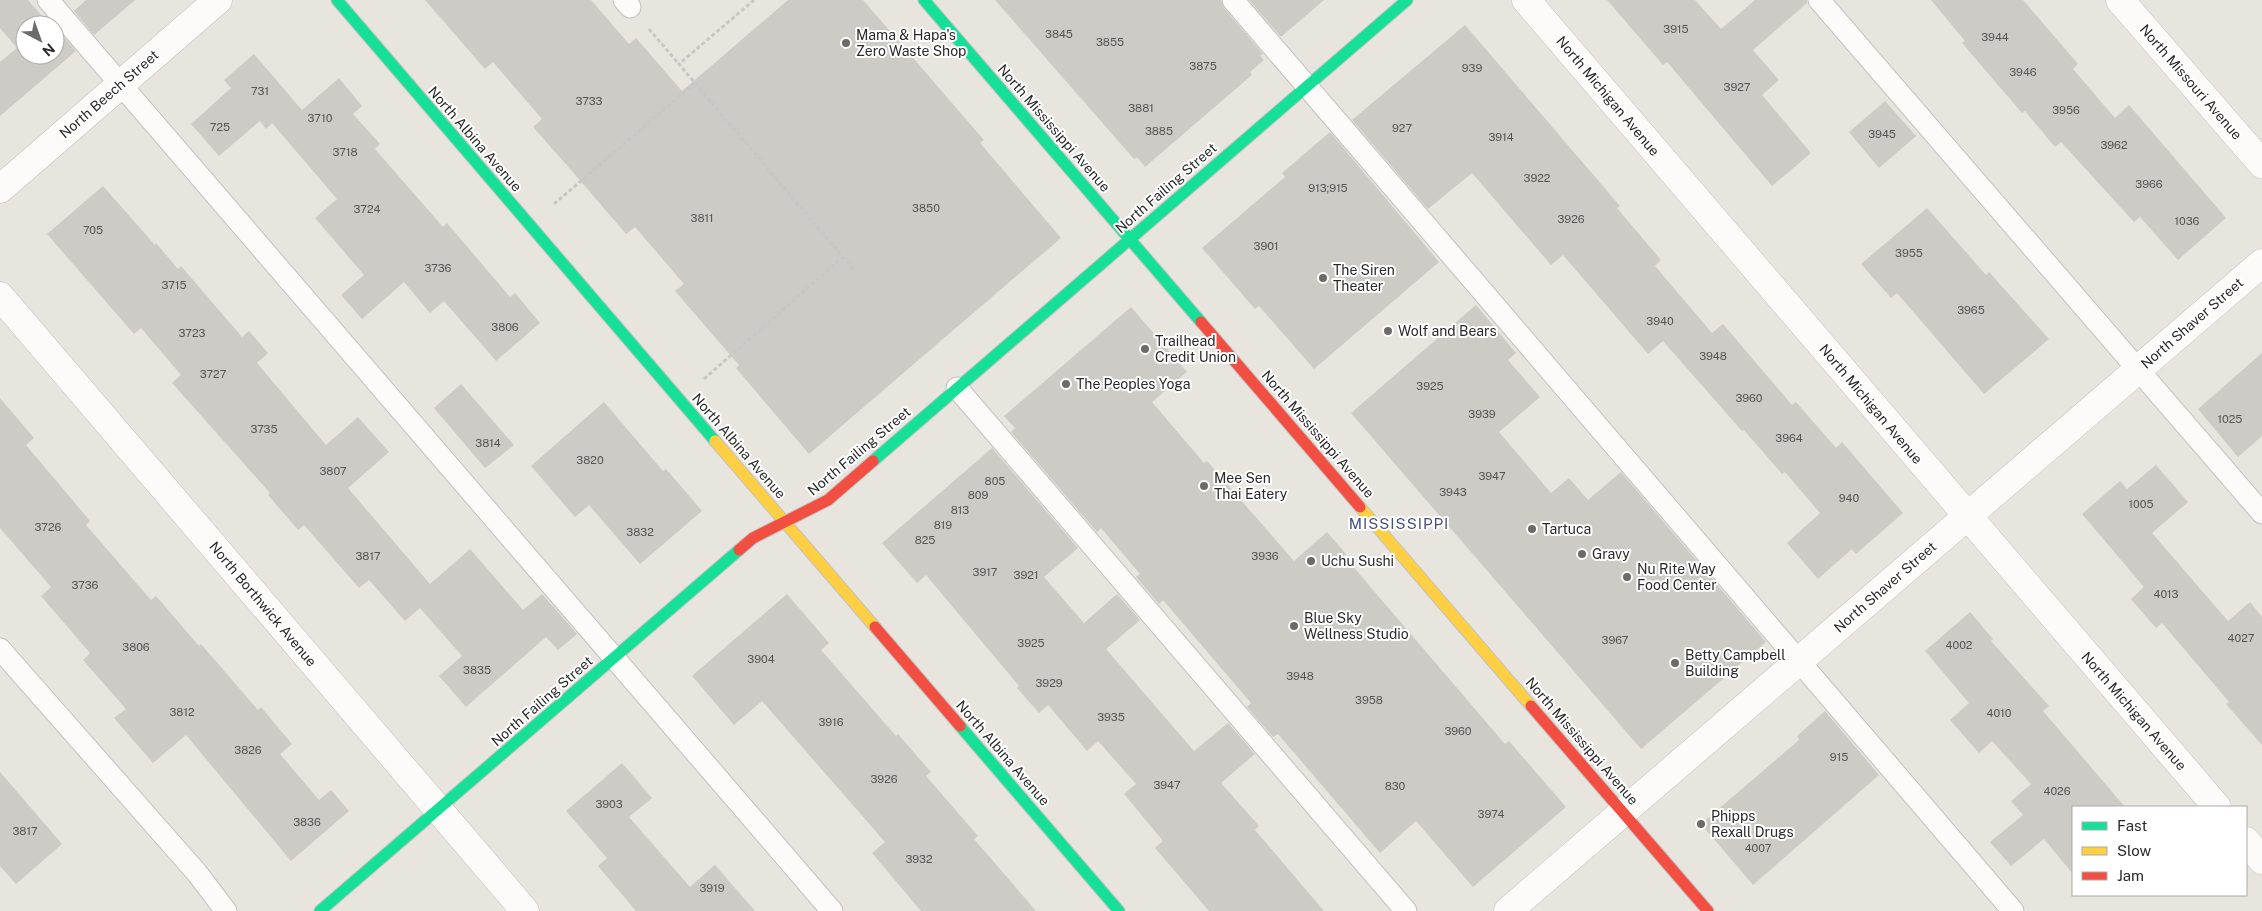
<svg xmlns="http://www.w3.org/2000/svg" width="2262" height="911" viewBox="0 0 2262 911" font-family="'Public Sans',sans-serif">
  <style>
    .building { fill: #cdcbc6 }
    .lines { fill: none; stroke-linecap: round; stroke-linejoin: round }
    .lane-casing { stroke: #c2c1c1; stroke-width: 23 }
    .street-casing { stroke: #c2c1c1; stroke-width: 29 }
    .fast-casing { stroke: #c2c1c1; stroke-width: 13 }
    .slow-casing { stroke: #c2c1c1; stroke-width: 13 }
    .jam-casing { stroke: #c2c1c1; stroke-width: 13 }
    .path { stroke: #c8c7c7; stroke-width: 3; stroke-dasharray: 4 2.5; stroke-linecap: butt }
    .lane { stroke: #fcfbfa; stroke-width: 21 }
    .street { stroke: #fcfbfa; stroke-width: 28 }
    .fast { stroke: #16e098; stroke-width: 11 }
    .slow { stroke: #ffcf43; stroke-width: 11 }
    .jam { stroke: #f24e42; stroke-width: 11 }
    .poi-dot { fill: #6c6b69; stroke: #fff; stroke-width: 2 }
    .labels { text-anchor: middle; stroke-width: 4; stroke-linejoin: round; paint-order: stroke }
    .number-label { font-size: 11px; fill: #545453 }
    .poi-label { font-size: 14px; fill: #2a2a2a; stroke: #fff; text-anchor: start }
    .street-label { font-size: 14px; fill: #2a2a2a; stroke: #fff }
    .neighbourhood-label { font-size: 15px; letter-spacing: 1px; fill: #494f7c; stroke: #fff }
  </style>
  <rect width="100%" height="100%" fill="#e8e5df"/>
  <g class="building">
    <path d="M0 0H28L50 25H25V55H55V27L76 51 0 116V62L17 48 0 28Z"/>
    <path d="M86 0H135L94 35 74 11Z"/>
    <path d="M425 0H591L629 44 636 38 682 91 788 0H863L984 140 980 143 1061 238 809 454 736 368 739 365 675 291 684 284 635 227 626 234 571 170 533 127 542 119 493 62 485 69Z"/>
    <path d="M995 0H1221L1224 8 1263 54 1260 56 1264 60 1250 72 1252 75 1145 167 1137 157 1134 159Z"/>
    <path d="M1249 0H1324L1281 37Z"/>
    <path d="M1607 0H1695L1721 29 1755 0H1807V3L1753 50 1779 80 1762 95 1811 153 1772 186 1667 62 1663 65Z"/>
    <path d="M1931 0H2023L2078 64 2073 69 2115 118 2129 105 2226 218 2178 260 2140 217 2134 222 2061 142 2055 147 2025 111 2022 113 1962 43 1965 41Z"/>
    <path d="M1465 25 1620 206 1617 208 1661 260 1655 266 1712 333 1723 324 1792 405 1796 402 1836 448 1842 442 1903 513 1856 554 1852 549 1818 579 1787 543 1820 513 1785 472 1782 474 1744 430 1742 431 1663 341 1648 354 1563 255 1551 265 1472 173 1428 209 1352 120Z"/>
    <path d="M254 54 302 110 339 78 362 106 353 114 380 144 375 149 443 227 447 223 510 297 515 293 540 323 496 361 444 301 430 313 404 282 362 319 341 295 364 275 315 218 337 199 272 123 266 129 260 121 219 156 191 124 231 88 224 80Z"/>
    <path d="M1885 101 1916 136 1879 168 1849 132Z"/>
    <path d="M1330 132 1439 262 1314 369 1259 306 1255 309 1202 248 1285 177 1282 173Z"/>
    <path d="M103 186 155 245 156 243 178 269 181 266 242 337 249 331 268 353 257 363 326 445 358 417 389 452 348 488 430 584 470 549 523 610 542 594 577 634 558 650 546 637 466 707 439 676 462 656 420 608 405 621 369 580 359 588 304 525 298 530 268 495 270 493 172 383 181 375 141 328 134 334 47 234Z"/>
    <path d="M1927 208 1986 275 1989 272 2049 339 1984 394 1897 293 1891 298 1861 264Z"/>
    <path d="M1476 305 1516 353 1508 360 1540 397 1499 432 1551 493 1569 478 1588 500 1621 472 1766 642 1641 749 1351 413Z"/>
    <path d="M1131 307 1187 372 1152 402 1204 463 1207 461 1294 561 1327 532 1346 554 1344 556 1505 744 1509 741 1566 807 1473 887 1416 821 1380 853 1278 734 1273 737 1247 707 1251 703 1163 600 1159 604 1136 577 1140 574 1101 528 1097 532 1011 432 1015 428 1004 416Z"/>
    <path d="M2262 353V436L2238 457 2198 409Z"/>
    <path d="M461 384 514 445 485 468 434 408Z"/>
    <path d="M0 398 34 438 26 445 90 521 86 525 151 600 156 596 199 646 201 644 258 710 261 707 292 744 280 754 319 800 331 790 349 811 291 861 186 735 153 763 114 718 126 709 83 660 90 653 41 596 51 587 0 528Z"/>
    <path d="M604 402 663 471 666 469 702 511 640 564 589 505 575 517 531 466Z"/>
    <path d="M992 448 1078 548 1044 577 1084 623 1117 594 1140 620 1106 649 1194 751 1228 723 1255 754 1221 783 1259 826 1255 830 1324 911H1209L1155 848 1163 841 1124 794 1136 784 1098 741 1087 751 1048 705 1039 713 1017 688 1019 686 926 575 917 583 882 543Z"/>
    <path d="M2156 465 2188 502 2152 533 2228 621 2250 602 2262 617V745L2226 704 2229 702 2162 623 2156 628 2131 599 2144 587 2082 514 2120 481 2127 489Z"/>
    <path d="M787 594 829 643 821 650 896 736 898 734 931 772 926 776 978 836 974 839 1036 911H921L872 853 885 842 762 701 734 725 692 676Z"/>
    <path d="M1970 612 1993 639 1991 641 2049 706 2043 711 2125 807H2073V874L2044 839 2011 866 1990 842 2023 815 2011 801 2031 784 1992 741 1979 753 1950 720 1969 703 1925 651Z"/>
    <path d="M1825 711 1879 775 1753 885 1701 824 1799 740 1797 736Z"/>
    <path d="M622 763 652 798 629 817 690 887 715 865 755 911H636L598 866 607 858 566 811Z"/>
    <path d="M0 772 62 844 16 884 0 866Z"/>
  </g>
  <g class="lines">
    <g class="lane-casing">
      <g id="lane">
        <path d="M48 0 832 911"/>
        <path d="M624 0 630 7"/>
        <path d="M1233 0 2013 911"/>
        <path d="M1819 0 2262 513"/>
        <path d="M957 388 1406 911"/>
        <path d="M0 649 197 873 226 911"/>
      </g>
    </g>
    <g class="street-casing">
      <g id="street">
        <path d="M1526 0 2217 807"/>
        <path d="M2120 0 2262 164"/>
        <path d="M0 189 218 0"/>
        <path d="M0 296 525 911"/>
        <path d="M2246 841 2262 860"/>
        <path d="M1508 911 2262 263"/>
      </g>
    </g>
    <g class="fast-casing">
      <g id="fast">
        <path d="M337 0 715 441"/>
        <path d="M924 0 1201 322"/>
        <path d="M873 461 1407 0"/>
        <path d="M960 726 1119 911"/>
        <path d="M320 911 739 550"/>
      </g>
    </g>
    <g class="slow-casing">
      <g id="slow">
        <path d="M715 441 875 627"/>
        <path d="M1360 507 1531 706"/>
      </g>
    </g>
    <g class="jam-casing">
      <g id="jam">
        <path d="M1201 322 1360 507"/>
        <path d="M739 550 753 538 828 500 873 461"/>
        <path d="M875 627 960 726"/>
        <path d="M1531 706 1708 911"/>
      </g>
    </g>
    <g class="path">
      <path d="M649 29 679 64"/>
      <path d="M695 83 853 269"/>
      <path d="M554 204 695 83 679 64 754 0"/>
      <path d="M704 379 843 257"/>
    </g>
    <use href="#lane" class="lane"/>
    <use href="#street" class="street"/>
    <use href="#fast" class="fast"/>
    <use href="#slow" class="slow"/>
    <use href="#jam" class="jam"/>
  </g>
  <g class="poi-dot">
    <circle cx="846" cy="43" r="5"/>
    <circle cx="1323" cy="278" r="5"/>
    <circle cx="1388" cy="331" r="5"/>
    <circle cx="1145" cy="349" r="5"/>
    <circle cx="1066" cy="384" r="5"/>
    <circle cx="1204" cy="486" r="5"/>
    <circle cx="1532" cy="529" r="5"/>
    <circle cx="1582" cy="554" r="5"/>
    <circle cx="1311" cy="561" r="5"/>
    <circle cx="1627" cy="577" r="5"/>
    <circle cx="1294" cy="626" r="5"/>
    <circle cx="1675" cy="663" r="5"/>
    <circle cx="1701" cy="824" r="5"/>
  </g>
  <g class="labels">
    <g class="number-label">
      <text x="1676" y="33">3915</text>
      <text x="1059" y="38">3845</text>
      <text x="1995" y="41">3944</text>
      <text x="1110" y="46">3855</text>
      <text x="1203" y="70">3875</text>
      <text x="1472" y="72">939</text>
      <text x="2023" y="76">3946</text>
      <text x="1737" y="91">3927</text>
      <text x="260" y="95">731</text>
      <text x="589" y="105">3733</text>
      <text x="1141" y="112">3881</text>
      <text x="2066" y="114">3956</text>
      <text x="320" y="122">3710</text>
      <text x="220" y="131">725</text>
      <text x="1402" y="132">927</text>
      <text x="1159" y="135">3885</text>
      <text x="1882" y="138">3945</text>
      <text x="1501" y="141">3914</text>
      <text x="2114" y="149">3962</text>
      <text x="345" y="156">3718</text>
      <text x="1537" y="182">3922</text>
      <text x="2149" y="188">3966</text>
      <text x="1328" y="192">913;915</text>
      <text x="926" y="212">3850</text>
      <text x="367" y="213">3724</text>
      <text x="702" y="222">3811</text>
      <text x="1571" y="223">3926</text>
      <text x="2187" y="225">1036</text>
      <text x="93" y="234">705</text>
      <text x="1266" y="250">3901</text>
      <text x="1909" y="257">3955</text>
      <text x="438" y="272">3736</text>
      <text x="174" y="289">3715</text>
      <text x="1971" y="314">3965</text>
      <text x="1660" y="325">3940</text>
      <text x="505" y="331">3806</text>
      <text x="192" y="337">3723</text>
      <text x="1713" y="360">3948</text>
      <text x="213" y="378">3727</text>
      <text x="1430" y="390">3925</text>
      <text x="1749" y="402">3960</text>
      <text x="1482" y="418">3939</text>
      <text x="2230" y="423">1025</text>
      <text x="264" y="433">3735</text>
      <text x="1789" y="442">3964</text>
      <text x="488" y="447">3814</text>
      <text x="590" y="464">3820</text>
      <text x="333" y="475">3807</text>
      <text x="1492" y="480">3947</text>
      <text x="995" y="485">805</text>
      <text x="1453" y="496">3943</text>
      <text x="978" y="499">809</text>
      <text x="1849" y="502">940</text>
      <text x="2141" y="508">1005</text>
      <text x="960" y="514">813</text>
      <text x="943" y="529">819</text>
      <text x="48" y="531">3726</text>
      <text x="640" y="536">3832</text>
      <text x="925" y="544">825</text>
      <text x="368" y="560">3817</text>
      <text x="1265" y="560">3936</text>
      <text x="985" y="576">3917</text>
      <text x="1026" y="579">3921</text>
      <text x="85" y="589">3736</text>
      <text x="2166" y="598">4013</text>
      <text x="2241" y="642">4027</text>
      <text x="1615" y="644">3967</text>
      <text x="1031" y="647">3925</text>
      <text x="1959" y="649">4002</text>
      <text x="136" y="651">3806</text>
      <text x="761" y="663">3904</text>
      <text x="477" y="674">3835</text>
      <text x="1300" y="680">3948</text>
      <text x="1049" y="687">3929</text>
      <text x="1369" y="704">3958</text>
      <text x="182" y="716">3812</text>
      <text x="1999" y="717">4010</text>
      <text x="1111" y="721">3935</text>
      <text x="831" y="726">3916</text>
      <text x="1458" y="735">3960</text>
      <text x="248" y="754">3826</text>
      <text x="1839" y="761">915</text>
      <text x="884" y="783">3926</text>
      <text x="1167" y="789">3947</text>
      <text x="1395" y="790">830</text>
      <text x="2057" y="795">4026</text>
      <text x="609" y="808">3903</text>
      <text x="1491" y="818">3974</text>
      <text x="307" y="826">3836</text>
      <text x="25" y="835">3817</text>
      <text x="1758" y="852">4007</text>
      <text x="919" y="863">3932</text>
      <text x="712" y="892">3919</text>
    </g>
    <g class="poi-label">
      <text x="856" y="40">Mama &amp; Hapa's<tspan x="856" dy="16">Zero Waste Shop</tspan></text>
      <text x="1333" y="275">The Siren<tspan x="1333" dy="16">Theater</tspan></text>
      <text x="1398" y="336">Wolf and Bears</text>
      <text x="1155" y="346">Trailhead<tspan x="1155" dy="16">Credit Union</tspan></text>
      <text x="1076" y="389">The Peoples Yoga</text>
      <text x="1214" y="483">Mee Sen<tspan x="1214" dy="16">Thai Eatery</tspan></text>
      <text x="1542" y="534">Tartuca</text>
      <text x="1592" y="559">Gravy</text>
      <text x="1321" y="566">Uchu Sushi</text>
      <text x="1637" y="574">Nu Rite Way<tspan x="1637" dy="16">Food Center</tspan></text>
      <text x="1304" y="623">Blue Sky<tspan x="1304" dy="16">Wellness Studio</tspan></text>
      <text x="1685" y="660">Betty Campbell<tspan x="1685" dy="16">Building</tspan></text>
      <text x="1711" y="821">Phipps<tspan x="1711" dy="16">Rexall Drugs</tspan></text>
    </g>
    <g class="street-label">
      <text transform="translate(2191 82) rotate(49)" y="5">North Missouri Avenue</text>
      <text transform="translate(109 94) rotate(-41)" y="5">North Beech Street</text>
      <text transform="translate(1608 96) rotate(50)" y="5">North Michigan Avenue</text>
      <text transform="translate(1054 128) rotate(49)" y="5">North Mississippi Avenue</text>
      <text transform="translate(475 139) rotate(49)" y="5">North Albina Avenue</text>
      <text transform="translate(1166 188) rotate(-41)" y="5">North Failing Street</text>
      <text transform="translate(2192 323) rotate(-41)" y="5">North Shaver Street</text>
      <text transform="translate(1871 404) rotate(50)" y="5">North Michigan Avenue</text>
      <text transform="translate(1318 434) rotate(49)" y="5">North Mississippi Avenue</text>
      <text transform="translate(739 446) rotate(49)" y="5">North Albina Avenue</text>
      <text transform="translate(859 451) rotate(-40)" y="5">North Failing Street</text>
      <text transform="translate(1885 587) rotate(-41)" y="5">North Shaver Street</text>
      <text transform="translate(263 604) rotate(50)" y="5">North Borthwick Avenue</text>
      <text transform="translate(542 701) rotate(-41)" y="5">North Failing Street</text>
      <text transform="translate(2134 711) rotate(49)" y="5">North Michigan Avenue</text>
      <text transform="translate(1582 741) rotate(49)" y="5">North Mississippi Avenue</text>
      <text transform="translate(1003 753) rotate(49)" y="5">North Albina Avenue</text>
    </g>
    <g class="neighbourhood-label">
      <text x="1399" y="529">MISSISSIPPI</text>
    </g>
  </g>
  <rect x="2072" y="806" width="175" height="90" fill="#ffffff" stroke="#aaaaaa"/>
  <rect x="2082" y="822" width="25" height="8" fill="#16e098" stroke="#aaaaaa"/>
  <text x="2117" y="831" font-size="15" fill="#2a2a2a">Fast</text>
  <rect x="2082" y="847" width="25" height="8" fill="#ffcf43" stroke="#aaaaaa"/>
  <text x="2117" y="856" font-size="15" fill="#2a2a2a">Slow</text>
  <rect x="2082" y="872" width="25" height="8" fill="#f24e42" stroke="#aaaaaa"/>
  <text x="2117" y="881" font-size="15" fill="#2a2a2a">Jam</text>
  <g transform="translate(40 40) rotate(139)"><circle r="24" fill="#ffffff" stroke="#aaaaaa"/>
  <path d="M0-4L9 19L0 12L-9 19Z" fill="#6c6b69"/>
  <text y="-8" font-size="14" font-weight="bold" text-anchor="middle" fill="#2a2a2a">N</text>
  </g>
</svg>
